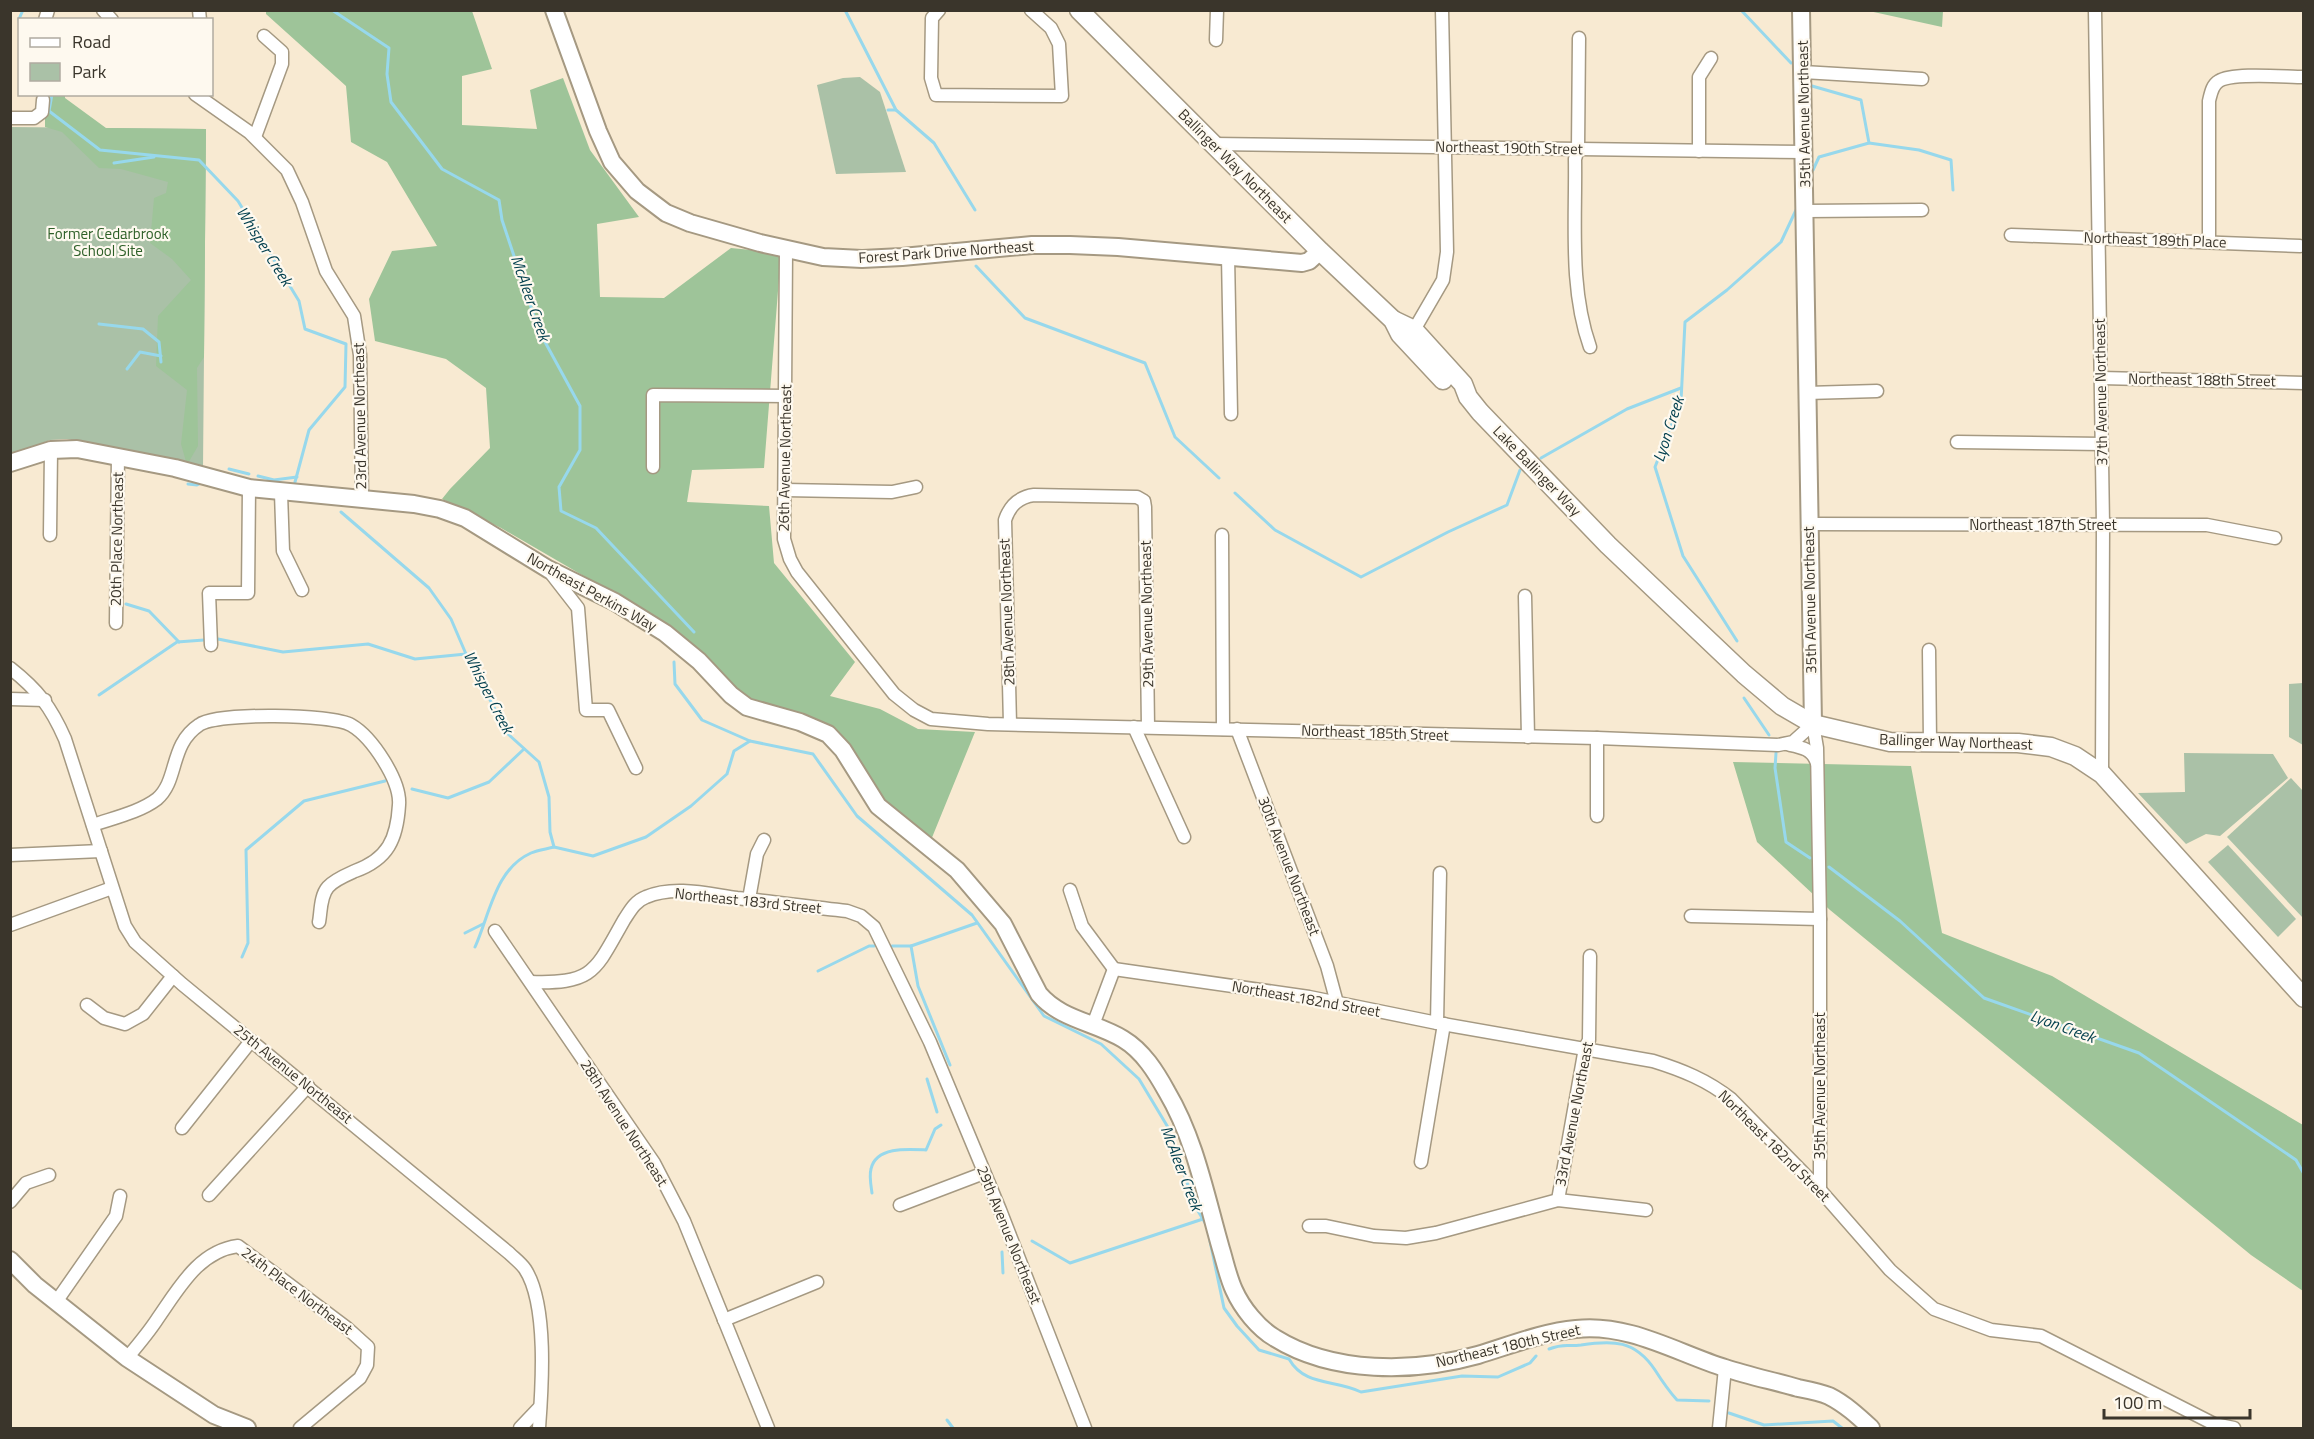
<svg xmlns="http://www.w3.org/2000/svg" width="2314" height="1439" viewBox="0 0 2314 1439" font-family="'Titillium Web',sans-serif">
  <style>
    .green { fill: #aac1a7 }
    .forest { fill: #9ec499 }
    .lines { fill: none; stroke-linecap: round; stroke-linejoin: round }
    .stream { stroke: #97d8ec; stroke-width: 3 }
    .street-casing { stroke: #a59982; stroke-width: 15 }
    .secondary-casing { stroke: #a59982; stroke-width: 20 }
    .primary-casing { stroke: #a59982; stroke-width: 21 }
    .street { stroke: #fff; stroke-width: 12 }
    .secondary { stroke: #fff; stroke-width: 16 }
    .primary { stroke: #fff; stroke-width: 18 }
    .labels { text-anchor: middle; stroke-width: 4.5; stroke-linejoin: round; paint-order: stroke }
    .street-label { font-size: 15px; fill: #3a352b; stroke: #fef9ef }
    .park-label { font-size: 15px; fill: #2d5f27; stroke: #fef9ef }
    .water-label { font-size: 16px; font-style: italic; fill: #013e4d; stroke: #fef9ef }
  </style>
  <rect width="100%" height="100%" fill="#f8ead2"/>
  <g class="green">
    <path d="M860 77 880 92 906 172 836 174 817 85 843 78Z"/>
    <path d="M11 127 206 129 203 469 67 439 50 440 11 455Z"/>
    <path d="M2303 683H2304L2303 745 2289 737V684Z"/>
    <path d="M2184 753 2273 754 2288 778 2220 836 2206 834 2186 844 2138 793 2185 792Z"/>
    <path d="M2291 778 2303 791V918L2227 837Z"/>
    <path d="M2228 845 2296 919 2278 937 2208 862Z"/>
  </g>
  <g class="forest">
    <path d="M266 11H472L492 69 462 76V125L537 129 530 90 563 78 590 150 639 217 597 224 600 297 664 298 731 248 781 253 764 468 692 470 687 502 769 506 774 563 855 662 830 696 880 709 918 729 975 732 931 840 879 797 845 740 803 714 749 700 708 661 663 622 501 528 442 499 450 489 490 448 486 388 446 359 375 341 369 299 392 251 437 246 387 162 351 142 346 86 266 14Z"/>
    <path d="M1869 11H1943L1942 27Z"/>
    <path d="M65 94V98L106 128 206 129 204 357 197 368 198 446 187 465 181 444 187 390 156 366 158 316 191 280 172 259 150 243 154 198 166 193 168 182 121 169 99 168 62 132 45 127V95Z"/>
    <path d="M1733 762 1911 766 1942 933 2052 976 2303 1125V1291L2251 1255 1830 910 1757 842Z"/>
  </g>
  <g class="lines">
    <g class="stream">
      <path d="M332 10 389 48 387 74 391 102 442 169 499 200 502 220 539 331 580 406V450L559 487 561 511 596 528 694 632"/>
      <path d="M845 10 896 110 934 143 975 210"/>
      <path d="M1741 10 1791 63"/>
      <path d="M20 28 19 19 23 10"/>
      <path d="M1812 86 1861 100 1869 143 1819 157 1813 170"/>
      <path d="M52 94 49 111 100 150 199 160 238 201 299 301 305 329 346 344 345 387 309 430 295 482"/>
      <path d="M888 110H896"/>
      <path d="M1869 143 1919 150 1951 160 1953 190"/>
      <path d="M114 163 154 157"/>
      <path d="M976 266 1025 318 1145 363 1175 437 1219 478"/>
      <path d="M99 324 143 329 159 342 161 362"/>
      <path d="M127 369 140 352 161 356"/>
      <path d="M1541 458 1627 409 1681 388"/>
      <path d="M229 469 249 474"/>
      <path d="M258 476 274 480 297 477"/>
      <path d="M188 484 197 485 201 483"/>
      <path d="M1235 493 1275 530 1361 577 1448 532 1507 505 1520 470"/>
      <path d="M341 512 429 588 451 619 466 654 508 734 539 762 549 797 550 832 554 847 593 856 646 837 691 806 727 774 734 751 750 741"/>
      <path d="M126 604 149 611 179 642"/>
      <path d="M218 639 283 652 368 644 415 659 466 654"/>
      <path d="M1737 641 1683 556 1655 467 1681 401 1685 322 1727 290 1781 242 1796 210"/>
      <path d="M674 662 675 684 702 720 750 741 813 754 857 816 972 915 1044 1016 1101 1044 1139 1079 1169 1129 1195 1206 1207 1226"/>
      <path d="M99 695 177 642 204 640"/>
      <path d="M1744 698 1769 735"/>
      <path d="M1776 753 1775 768 1786 842 1810 858"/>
      <path d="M412 789 448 798 489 782 524 749"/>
      <path d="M1829 867 1900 921 1984 998 2139 1053 2296 1160 2304 1174"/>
      <path d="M465 933 483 924"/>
      <path d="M892 946H911L977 923"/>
      <path d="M911 946 918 986 950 1065"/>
      <path d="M475 947C490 914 495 869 531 853 538 850 547 849 554 847"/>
      <path d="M242 957 248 943 246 850 304 801 385 781"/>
      <path d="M818 971 869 946H874"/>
      <path d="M927 1079 937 1112"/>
      <path d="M872 1193C871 1186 869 1176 871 1169 876 1146 909 1149 926 1150L935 1129 941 1125"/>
      <path d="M1032 1241 1070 1263 1203 1219"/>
      <path d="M1210 1241 1224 1308 1237 1326 1259 1350 1289 1359C1305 1387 1335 1379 1361 1392L1462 1376 1498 1377 1530 1363 1536 1356"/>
      <path d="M1002 1252 1003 1273"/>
      <path d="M1549 1349C1565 1343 1566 1347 1581 1345 1613 1340 1635 1340 1655 1370 1662 1381 1668 1390 1677 1400L1709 1401"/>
      <path d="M1729 1413 1764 1425 1833 1421 1842 1428"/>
      <path d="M947 1420 953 1428"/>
    </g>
    <g class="street-casing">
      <g id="street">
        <path d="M103 10 112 20"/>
        <path d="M199 10 200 20"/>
        <path d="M939 10 932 18 931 78 936 95 1062 96 1059 44 1051 28 1031 10"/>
        <path d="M2095 10 2103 525 2102 774"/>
        <path d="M45 20 48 10"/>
        <path d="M1579 38 1578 149 1575 159C1576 221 1569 288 1590 347"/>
        <path d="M1216 40 1217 10"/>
        <path d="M1803 72 1922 79"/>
        <path d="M195 94 249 132 287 170 302 202 326 271 354 316 360 355 362 498"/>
        <path d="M10 118H34L42 112 43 100"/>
        <path d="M255 137 282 64V52L264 36"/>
        <path d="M1213 144 1805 152"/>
        <path d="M1699 151V77L1711 58"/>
        <path d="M1806 211 1922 210"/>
        <path d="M2011 235 2300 246"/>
        <path d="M2209 242V101C2211 93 2212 85 2219 81 2233 72 2285 77 2304 77"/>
        <path d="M786 250 784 539 790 559 797 572 894 694 914 710 931 719 988 724 1597 738 1778 745 1793 742 1813 724"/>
        <path d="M1228 256 1231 414"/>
        <path d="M1414 330 1443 280 1447 252 1442 10"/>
        <path d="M2101 378 2304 383"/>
        <path d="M1807 393 1877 391"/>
        <path d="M1957 442 2102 444"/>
        <path d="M653 467V395L786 396"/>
        <path d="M785 490 892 492 916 487"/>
        <path d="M281 493 283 551 302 590"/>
        <path d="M1809 524 2207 525 2275 538"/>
        <path d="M50 535 51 450"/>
        <path d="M1222 535 1223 729"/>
        <path d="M550 572 578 608 586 710H608L636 768"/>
        <path d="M1525 596 1528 737"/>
        <path d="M116 623 118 456"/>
        <path d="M211 645 209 593H248L249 488"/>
        <path d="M1929 650 1930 742"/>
        <path d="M10 668C38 690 51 707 65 739L125 926 135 942 182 984 509 1253C514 1258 521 1263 525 1269 548 1304 542 1388 539 1428"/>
        <path d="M10 699 45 700"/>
        <path d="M1010 724 1005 520C1010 505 1019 497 1034 495L1137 497 1144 501 1145 507 1148 727"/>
        <path d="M1813 724 1817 748 1820 919V1190"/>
        <path d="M1134 727 1184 837"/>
        <path d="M1237 729 1327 966 1337 1003"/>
        <path d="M1597 738V816"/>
        <path d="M1786 744C1800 747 1812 748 1817 763"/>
        <path d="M93 825C113 818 140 812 157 799 179 780 169 745 199 725 217 712 332 714 351 725 372 737 401 781 399 805 397 839 388 859 355 871 346 875 334 880 328 887 320 896 321 912 319 922"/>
        <path d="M10 855 101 851"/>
        <path d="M1070 890 1082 926 1114 969"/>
        <path d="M749 899 757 854 764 840"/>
        <path d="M1691 916 1820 919"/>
        <path d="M10 925 112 888"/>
        <path d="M495 931 654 1163 684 1221 768 1428"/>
        <path d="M1114 969 1309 997 1437 1023 1653 1061C1682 1070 1707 1080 1731 1099L1820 1190 1890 1270 1934 1309 1991 1330 2041 1336 2214 1424 2234 1428"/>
        <path d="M531 982C594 984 595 971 624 920 630 911 635 901 646 897 674 885 708 894 737 898 774 902 810 907 847 911L861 916 874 927 930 1042 1000 1210 1085 1428"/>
        <path d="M87 1005 104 1018 125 1024 143 1014 173 976"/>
        <path d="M1437 1023 1440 873"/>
        <path d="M1093 1025 1114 969"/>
        <path d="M182 1128 251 1041"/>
        <path d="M1421 1162 1444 1024"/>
        <path d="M209 1195 308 1086"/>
        <path d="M1558 1200 1585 1048 1589 1040 1590 956"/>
        <path d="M10 1202 26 1183 49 1175"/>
        <path d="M900 1205 984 1173"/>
        <path d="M1309 1226H1326L1374 1236 1406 1238 1436 1233 1558 1200 1646 1210"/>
        <path d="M56 1302 116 1216 120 1196"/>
        <path d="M724 1320 817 1282"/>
        <path d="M127 1358C138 1345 149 1332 158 1318 179 1288 199 1251 238 1246L347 1328 368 1347 367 1365 360 1378 300 1428"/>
        <path d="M520 1428 540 1407"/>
        <path d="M1719 1428 1725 1368"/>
      </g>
    </g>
    <g class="secondary-casing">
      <g id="secondary">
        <path d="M554 10 598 131 612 162 637 191 666 213 690 223 760 243 823 257 862 259 902 257 1032 245H1070L1118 247 1302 263 1309 261 1320 251"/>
        <path d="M1801 10 1813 724"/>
        <path d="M10 463 51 450 77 449 175 468 249 488 414 504 440 509 465 518 548 569 615 602 665 633 699 661 731 695 747 707 800 722 828 734 843 750 878 806 957 870 1003 924 1039 994C1061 1020 1095 1022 1123 1039 1143 1051 1156 1072 1167 1092 1195 1139 1206 1197 1221 1249 1225 1262 1228 1277 1234 1290 1242 1308 1258 1328 1275 1338 1333 1374 1414 1373 1478 1355 1511 1345 1543 1332 1576 1329 1629 1323 1677 1353 1725 1368 1749 1376 1774 1381 1798 1388 1808 1390 1819 1392 1829 1396 1845 1404 1858 1416 1871 1428"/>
        <path d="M10 1260 35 1285 127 1358 214 1415 247 1428"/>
      </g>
    </g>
    <g class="primary-casing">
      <g id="primary">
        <path d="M1079 10 1320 251 1393 320 1400 334 1443 380"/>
        <path d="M1393 320 1414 330 1463 384 1468 397 1480 412 1608 545 1744 674 1782 706 1813 724 1890 742 2018 743 2051 747 2075 756 2102 774 2304 998"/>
      </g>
    </g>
    <use href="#street" class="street"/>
    <use href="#secondary" class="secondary"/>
    <use href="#primary" class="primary"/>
  </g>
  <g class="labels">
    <g class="street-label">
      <text transform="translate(1804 114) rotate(-91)" y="5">35th Avenue Northeast</text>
      <text transform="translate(1509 148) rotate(1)" y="5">Northeast 190th Street</text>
      <text transform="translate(1235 166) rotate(45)" y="5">Ballinger Way Northeast</text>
      <text transform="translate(2155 240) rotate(2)" y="5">Northeast 189th Place</text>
      <text transform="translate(946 252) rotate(-4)" y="5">Forest Park Drive Northeast</text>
      <text transform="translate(2202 380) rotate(1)" y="5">Northeast 188th Street</text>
      <text transform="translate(2101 392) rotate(-91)" y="5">37th Avenue Northeast</text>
      <text transform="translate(360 416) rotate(-91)" y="5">23rd Avenue Northeast</text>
      <text transform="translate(785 458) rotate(-89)" y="5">26th Avenue Northeast</text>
      <text transform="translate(1537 471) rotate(46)" y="5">Lake Ballinger Way</text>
      <text x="2043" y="530">Northeast 187th Street</text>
      <text transform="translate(117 539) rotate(-89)" y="5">20th Place Northeast</text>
      <text transform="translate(592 592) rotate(29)" y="5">Northeast Perkins Way</text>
      <text transform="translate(1810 600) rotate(-91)" y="5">35th Avenue Northeast</text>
      <text transform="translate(1007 612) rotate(-92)" y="5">28th Avenue Northeast</text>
      <text transform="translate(1147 614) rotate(-91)" y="5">29th Avenue Northeast</text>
      <text transform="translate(1375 733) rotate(2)" y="5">Northeast 185th Street</text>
      <text transform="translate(1956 742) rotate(2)" y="5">Ballinger Way Northeast</text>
      <text transform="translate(1289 866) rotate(69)" y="5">30th Avenue Northeast</text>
      <text transform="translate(748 901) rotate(6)" y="5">Northeast 183rd Street</text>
      <text transform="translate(1306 999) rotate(10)" y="5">Northeast 182nd Street</text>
      <text transform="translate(293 1074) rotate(39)" y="5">25th Avenue Northeast</text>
      <text transform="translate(1820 1086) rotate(-90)" y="5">35th Avenue Northeast</text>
      <text transform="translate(1574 1114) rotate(-79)" y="5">33rd Avenue Northeast</text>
      <text transform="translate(624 1123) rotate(57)" y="5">28th Avenue Northeast</text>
      <text transform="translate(1774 1146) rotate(45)" y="5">Northeast 182nd Street</text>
      <text transform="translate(1009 1235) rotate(68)" y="5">29th Avenue Northeast</text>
      <text transform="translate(297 1291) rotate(37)" y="5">24th Place Northeast</text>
      <text transform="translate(1508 1346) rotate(-13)" y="5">Northeast 180th Street</text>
    </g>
    <g class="park-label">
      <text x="108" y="239">Former Cedarbrook<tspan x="108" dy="17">School Site</tspan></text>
    </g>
    <g class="water-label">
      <text transform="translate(265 246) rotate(58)" y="6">Whisper Creek</text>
      <text transform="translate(531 298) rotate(71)" y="6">McAleer Creek</text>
      <text transform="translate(1668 429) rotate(-72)" y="6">Lyon Creek</text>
      <text transform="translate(489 692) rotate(63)" y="6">Whisper Creek</text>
      <text transform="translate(2063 1026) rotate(20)" y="6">Lyon Creek</text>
      <text transform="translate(1182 1168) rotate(69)" y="6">McAleer Creek</text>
    </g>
  </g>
  <rect width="2314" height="1439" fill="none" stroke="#3a352b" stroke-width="24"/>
  <rect x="18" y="18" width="195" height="78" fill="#fef9ef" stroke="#b0aba1" stroke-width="1.5"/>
  <rect x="30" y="38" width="30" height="9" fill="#ffffff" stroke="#b0aba1" stroke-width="1.5"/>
  <text x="72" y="48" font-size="18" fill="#3a352b">Road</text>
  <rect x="30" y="63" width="30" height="18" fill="#aac1a7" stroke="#b0aba1" stroke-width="1.5"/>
  <text x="72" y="78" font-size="18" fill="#3a352b">Park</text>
  <path d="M2104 1409v9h146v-9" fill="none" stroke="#3a352b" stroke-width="3"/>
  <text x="2113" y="1409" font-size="18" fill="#3a352b" stroke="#fef9ef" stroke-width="4.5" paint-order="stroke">100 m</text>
</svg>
